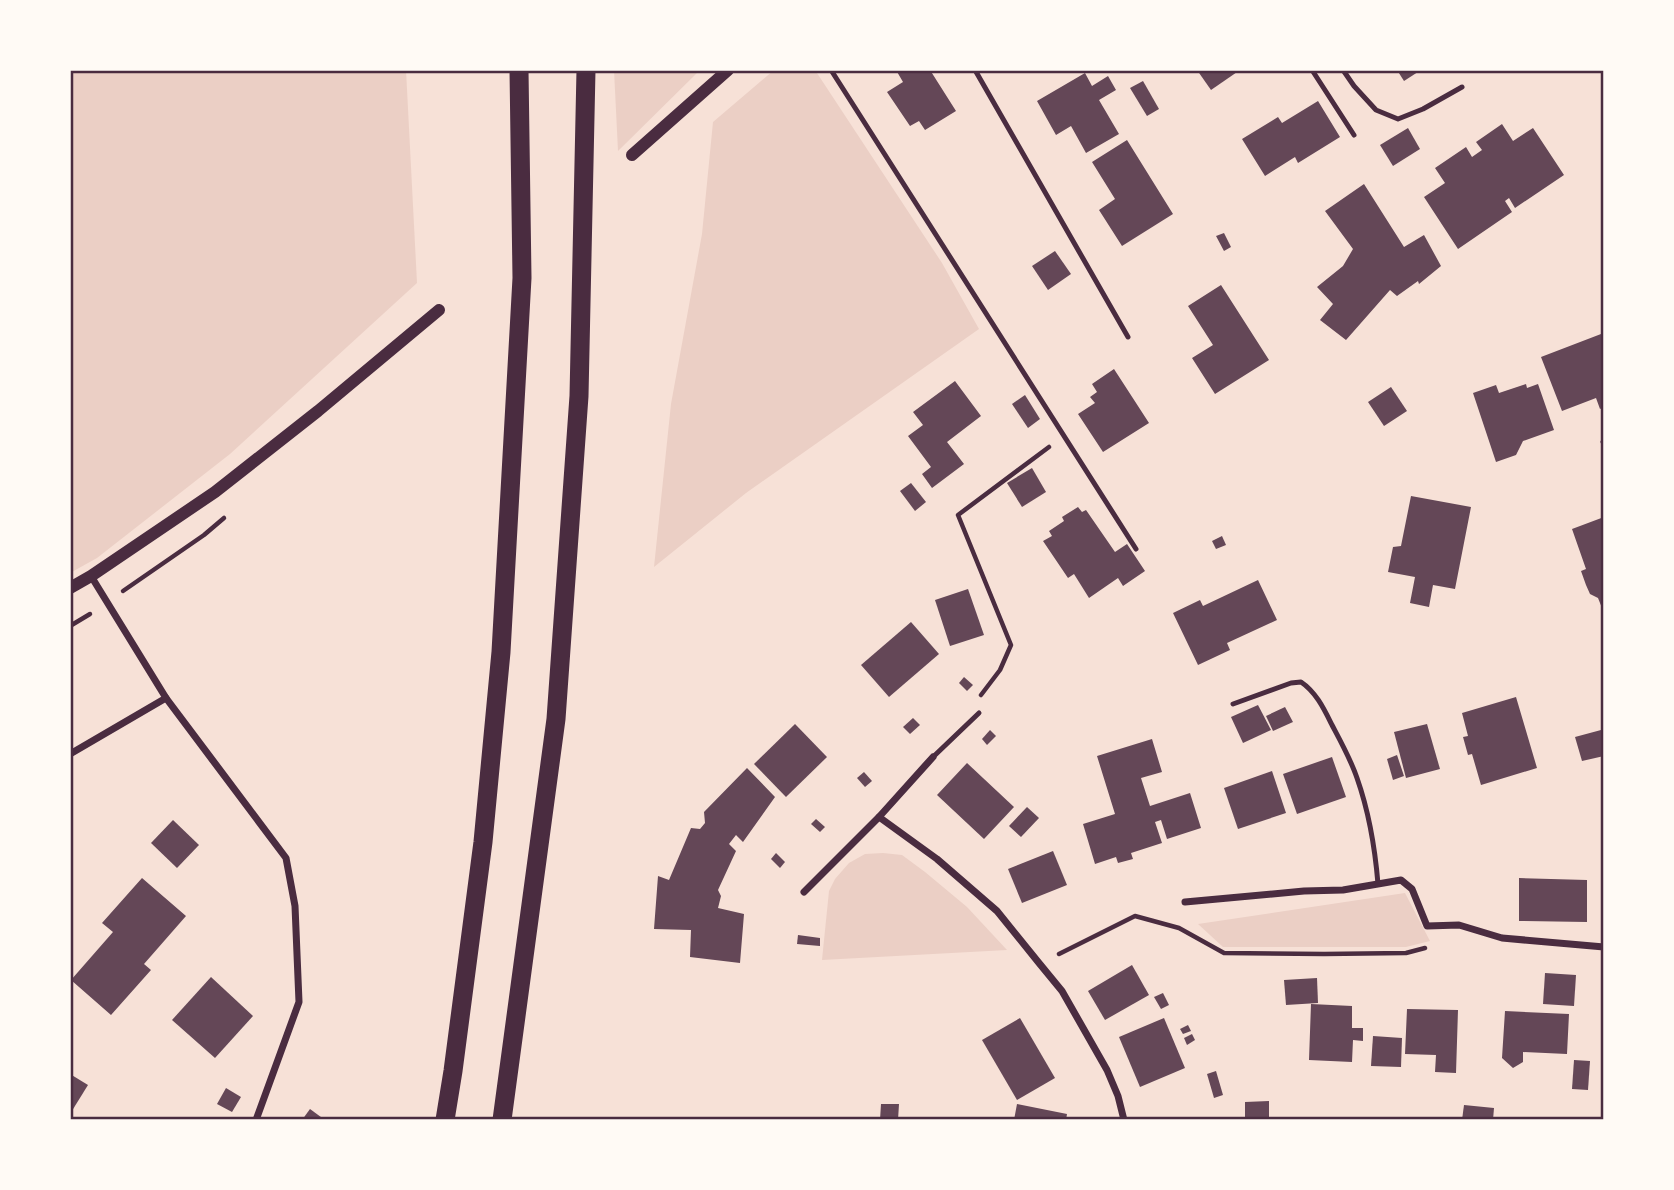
<svg xmlns="http://www.w3.org/2000/svg" width="1674" height="1190" viewBox="0 0 1674 1190" font-family="'IBM Plex Sans',sans-serif">
  <style>
    .green { fill: #ebcfc5 }
    .building { fill: #644757 }
    .lines { fill: none; stroke-linecap: round; stroke-linejoin: round }
    .path { stroke: #4a2c40; stroke-width: 4.5 }
    .service { stroke: #4a2c40; stroke-width: 5 }
    .minor { stroke: #4a2c40; stroke-width: 7 }
    .tertiary { stroke: #4a2c40; stroke-width: 12 }
    .trunk { stroke: #4a2c40; stroke-width: 19 }
    .neatline { fill: none; stroke: #4a2c40; stroke-width: 2.5 }
  </style>
  <rect width="100%" height="100%" fill="#f7e1d7"/>
  <g class="green">
    <path d="M70 70H406L417 283 230 454 97 558 70 573Z"/>
    <path d="M614 70H700L618 151Z"/>
    <path d="M774 70H815L942 263 979 329 746 493 654 567 671 404 702 234 713 122Z"/>
    <path d="M883 853 902 855 925 872 967 907 1007 950 822 960 829 891 835 879 849 863 865 854Z"/>
    <path d="M1405 893 1430 941 1406 947H1223L1198 924Z"/>
  </g>
  <g class="building">
    <path d="M896 70H930L956 111 925 130 919 121 910 126 887 92 903 82Z"/>
    <path d="M1197 70H1240L1211 90Z"/>
    <path d="M1397 70H1421L1404 81Z"/>
    <path d="M1085 73 1092 86 1108 76 1116 90 1099 100 1119 134 1086 153 1071 126 1056 135 1037 101Z"/>
    <path d="M1143 81 1159 109 1147 116 1130 88Z"/>
    <path d="M1318 101 1340 137 1298 163 1295 157 1265 176 1242 139 1278 117 1282 123Z"/>
    <path d="M1502 124 1513 141 1533 128 1564 175 1515 208 1509 198 1505 201 1512 212 1458 249 1424 197 1445 183 1435 168 1466 147 1472 157 1482 150 1476 142Z"/>
    <path d="M1408 128 1420 149 1393 166 1380 145Z"/>
    <path d="M1127 140 1173 214 1122 246 1099 210 1115 199 1092 162Z"/>
    <path d="M1364 184 1404 247 1424 235 1441 266 1419 284 1418 281 1397 296 1390 290 1346 340 1320 320 1333 304 1317 287 1343 266 1353 249 1325 211Z"/>
    <path d="M1224 233 1231 247 1224 251 1216 236Z"/>
    <path d="M1055 251 1071 274 1048 290 1032 266Z"/>
    <path d="M1221 285 1269 360 1215 394 1192 358 1213 345 1188 306Z"/>
    <path d="M1601 334 1604 341V407L1600 409 1596 398 1562 411 1541 357Z"/>
    <path d="M1114 369 1149 423 1103 452 1078 414 1095 403 1090 397 1097 392 1092 384Z"/>
    <path d="M955 381 981 416 947 442 964 464 932 488 922 474 931 467 908 436 923 425 913 412Z"/>
    <path d="M1526 384 1527 388 1538 384 1554 430 1523 441 1516 455 1496 462 1473 393 1496 385 1499 393Z"/>
    <path d="M1391 387 1407 411 1384 426 1368 402Z"/>
    <path d="M1025 395 1040 419 1028 428 1012 404Z"/>
    <path d="M1032 468 1046 492 1022 507 1007 483Z"/>
    <path d="M911 483 926 502 915 511 900 491Z"/>
    <path d="M1411 496 1471 507 1455 589 1433 585 1429 607 1410 603 1415 577 1388 572 1393 547 1401 546Z"/>
    <path d="M1078 507 1082 512 1086 510 1115 552 1127 544 1145 571 1123 586 1118 578 1089 598 1074 574 1068 578 1043 541 1052 536 1049 531 1064 521 1062 517Z"/>
    <path d="M1604 517V613L1598 598 1590 594 1586 585 1581 571 1586 569 1572 529Z"/>
    <path d="M1222 536 1226 545 1216 549 1212 541Z"/>
    <path d="M1258 580 1277 620 1227 643 1230 650 1198 665 1173 613 1200 600 1203 606Z"/>
    <path d="M968 589 984 635 950 646 935 600Z"/>
    <path d="M911 622 939 654 889 697 861 665Z"/>
    <path d="M964 677 973 685 967 691 959 683Z"/>
    <path d="M1516 697 1537 768 1481 785 1472 754 1468 755 1463 737 1468 736 1462 713Z"/>
    <path d="M1258 705 1271 730 1243 743 1231 717Z"/>
    <path d="M1285 707 1293 722 1273 731 1266 716Z"/>
    <path d="M913 718 920 725 910 734 903 727Z"/>
    <path d="M795 724 827 757 786 797 754 764Z"/>
    <path d="M1427 724 1440 769 1406 778 1394 732Z"/>
    <path d="M990 730 996 736 987 745 982 739Z"/>
    <path d="M1601 730 1604 741V756L1582 761 1575 737Z"/>
    <path d="M1152 739 1162 772 1141 778 1150 806 1190 793 1201 828 1167 839 1161 820 1155 822 1162 843 1131 853 1133 859 1118 863 1116 857 1095 864 1083 824 1115 814 1097 756Z"/>
    <path d="M1397 755 1404 776 1393 780 1387 759Z"/>
    <path d="M1332 757 1346 797 1297 814 1283 774Z"/>
    <path d="M967 763 1014 807 984 839 937 795Z"/>
    <path d="M747 768 775 797 743 842 736 835 729 844 736 851 718 890 721 896 718 908 744 914 740 963 690 957 691 930 654 929 658 876 669 880 691 828 700 829 705 823 704 812Z"/>
    <path d="M1272 771 1286 813 1238 829 1224 788Z"/>
    <path d="M864 772 872 781 865 787 857 778Z"/>
    <path d="M1027 807 1039 818 1021 837 1009 826Z"/>
    <path d="M816 819 825 827 820 832 811 824Z"/>
    <path d="M173 820 199 845 177 868 151 843Z"/>
    <path d="M1053 851 1067 885 1022 903 1008 869Z"/>
    <path d="M776 853 785 862 780 868 771 859Z"/>
    <path d="M142 878 186 916 144 964 151 970 111 1015 71 980 113 932 102 923Z"/>
    <path d="M1519 878 1587 880V922L1519 921Z"/>
    <path d="M798 935 820 938V946L797 944Z"/>
    <path d="M1132 965 1149 995 1105 1020 1088 991Z"/>
    <path d="M1545 973 1576 975 1574 1006 1543 1004Z"/>
    <path d="M211 977 253 1016 215 1058 172 1020Z"/>
    <path d="M1317 978 1318 1003 1286 1005 1284 980Z"/>
    <path d="M1163 993 1169 1005 1161 1009 1154 997Z"/>
    <path d="M1311 1004 1352 1006V1028H1363V1041L1353 1040 1352 1062 1309 1060Z"/>
    <path d="M1407 1009 1458 1010 1456 1073 1435 1072 1436 1055 1405 1054Z"/>
    <path d="M1505 1011 1569 1014 1567 1054 1523 1052V1062L1513 1068 1502 1058Z"/>
    <path d="M1020 1018 1055 1078 1017 1100 982 1040Z"/>
    <path d="M1164 1018 1185 1068 1140 1087 1119 1037Z"/>
    <path d="M1188 1025 1191 1031 1183 1034 1180 1029Z"/>
    <path d="M1192 1034 1195 1040 1187 1045 1184 1038Z"/>
    <path d="M1373 1036 1402 1038 1401 1067 1371 1066Z"/>
    <path d="M1574 1060 1590 1061 1588 1090 1572 1089Z"/>
    <path d="M1216 1071 1223 1095 1214 1098 1207 1074Z"/>
    <path d="M70 1074 88 1085 70 1114Z"/>
    <path d="M226 1088 241 1097 232 1112 217 1104Z"/>
    <path d="M1269 1101V1117L1245 1118V1102Z"/>
    <path d="M881 1104H899L898 1120H880Z"/>
    <path d="M1017 1104 1067 1114 1066 1120H1014Z"/>
    <path d="M1464 1105 1494 1108 1493 1120H1462Z"/>
    <path d="M310 1109 325 1120H302Z"/>
  </g>
  <g class="lines">
    <g class="path">
      <path d="M123 591 204 535 224 518"/>
      <path d="M70 626 90 614"/>
      <path d="M981 695 1000 670 1011 645 958 515 1049 447"/>
      <path d="M1059 954 1135 916 1179 928 1224 953 1324 954 1406 953 1425 948"/>
    </g>
    <g class="service">
      <path d="M831 70 1136 549"/>
      <path d="M975 70 1128 337"/>
      <path d="M1312 70 1354 135"/>
      <path d="M1343 70 1354 86 1376 110 1398 119 1423 109 1462 87"/>
      <path d="M1603 442 1604 444"/>
      <path d="M1233 704 1291 683 1301 682C1316 692 1324 709 1332 725 1341 742 1351 760 1357 778 1369 812 1375 848 1378 884"/>
      <path d="M933 757 979 713"/>
    </g>
    <g class="minor">
      <path d="M91 576 166 698 286 858 295 906 299 1002 256 1120"/>
      <path d="M70 754 166 698"/>
      <path d="M879 817 937 859 997 911 1039 963 1062 991 1107 1070 1118 1096 1124 1120"/>
      <path d="M804 892 879 817 933 757"/>
      <path d="M1185 902 1304 891 1343 890 1401 880 1412 889 1427 926 1459 925 1502 938 1604 947"/>
    </g>
    <g class="tertiary">
      <path d="M632 155 728 70"/>
      <path d="M70 588 91 576 215 492 318 411 439 310"/>
    </g>
    <g class="trunk">
      <path d="M445 1120 453 1071 483 842 501 652 522 278 519 70"/>
      <path d="M502 1120 556 719 579 396 586 70"/>
    </g>
  </g>
  <rect width="1674" height="1190" fill="none" stroke="#fffaf5" stroke-width="144"/>
  <rect x="72" y="72" width="1530" height="1046" class="neatline"/>
</svg>
